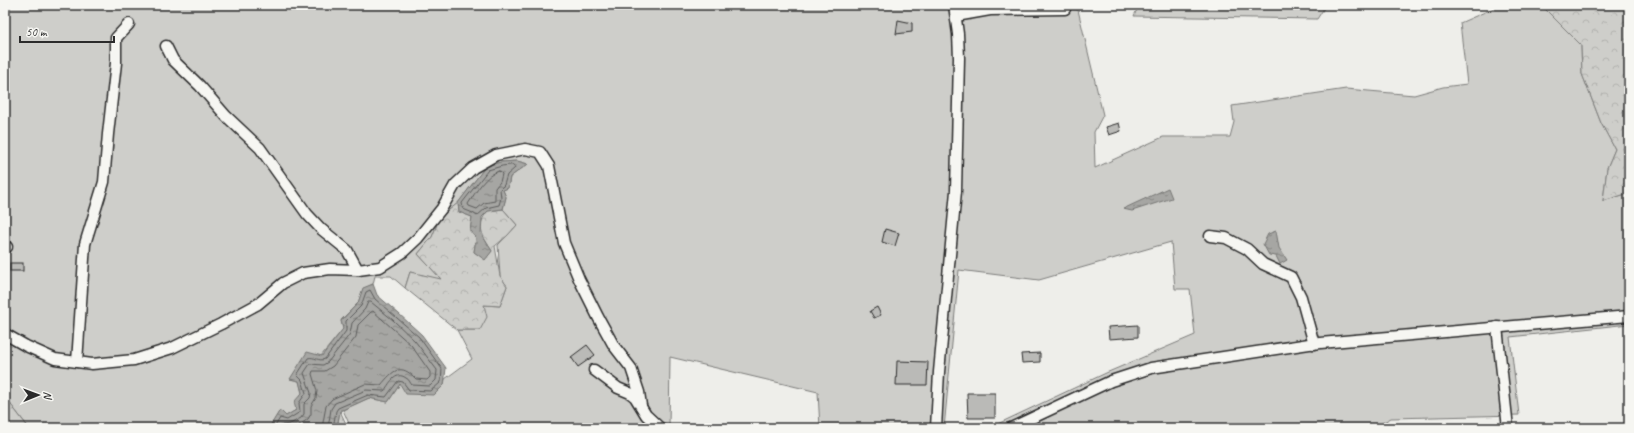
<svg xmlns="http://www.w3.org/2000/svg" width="1634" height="433" viewBox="0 0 1634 433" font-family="Caveat,sans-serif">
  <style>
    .grass { fill: #cececa; stroke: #7c7c7a }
    .forest { fill: url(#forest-crowns); stroke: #7c7c7a }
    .water { fill: url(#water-ripples); stroke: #757573 }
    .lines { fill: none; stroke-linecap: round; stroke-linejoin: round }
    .shore { stroke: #5c5c5b; stroke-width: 1 }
    .building { fill: #babab7; stroke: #2b2b2b }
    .street-casing { stroke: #2b2b2b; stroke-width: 13 }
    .street { stroke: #f6f6f2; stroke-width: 10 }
  </style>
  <defs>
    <pattern id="forest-crowns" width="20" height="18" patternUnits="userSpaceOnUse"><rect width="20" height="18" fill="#cececa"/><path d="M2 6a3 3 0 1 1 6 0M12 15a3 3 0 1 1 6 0" fill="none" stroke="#b1b1ae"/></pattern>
    <pattern id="water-ripples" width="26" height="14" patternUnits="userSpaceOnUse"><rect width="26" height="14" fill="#a6a6a3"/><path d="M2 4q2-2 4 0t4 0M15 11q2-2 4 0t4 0" fill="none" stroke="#878785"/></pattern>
  </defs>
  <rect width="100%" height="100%" fill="#eeeeea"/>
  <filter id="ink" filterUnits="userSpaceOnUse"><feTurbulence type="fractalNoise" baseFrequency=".025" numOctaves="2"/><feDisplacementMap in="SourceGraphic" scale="8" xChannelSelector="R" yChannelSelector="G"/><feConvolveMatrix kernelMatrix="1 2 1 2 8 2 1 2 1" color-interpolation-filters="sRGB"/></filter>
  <g filter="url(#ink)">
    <g class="grass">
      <path d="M5 5H1029L1078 10 1103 115 1094 132 1095 168 1163 137H1230L1234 122 1232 106 1346 89 1414 95 1443 87 1467 84 1460 23 1494 8V5H1541L1581 45 1582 74 1601 123 1615 149 1607 168 1603 201 1629 193V324L1510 337 1519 415 1391 418 1373 428H989L1106 373 1195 335 1190 289H1175L1171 242 1039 280 959 270 944 428H820L818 392 670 357 669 428H351L343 410 369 398 388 402 400 384 444 385 445 379 472 359 457 330H480L484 305 500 306 507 286 500 276 498 245 517 225 503 209 506 197 503 190 508 188 510 177 528 164 517 161 501 162 486 166 458 203 440 217 432 237 418 254 442 280 410 272 405 288 391 276H375L373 284 363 289 358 303 341 320 343 329 321 356 290 379 299 381 302 393 296 410 286 416 280 411 269 428H29L5 397Z"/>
      <path d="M1139 5H1326L1317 19 1134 16Z"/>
    </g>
    <g class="forest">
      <path d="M1541 5H1629V193L1603 201 1607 168 1615 149 1601 123 1582 74 1581 45Z"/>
      <path d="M458 203 459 212 472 217 470 231 476 238 474 252 485 259 492 251C483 237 475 225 488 211L503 209 517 225 507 236 495 246 500 276 507 286 500 306 484 305 487 317 480 330H457L405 288 410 272 441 279 418 254 432 237 440 217Z"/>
      <path d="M5 397 28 427 29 428H5Z"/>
      <path d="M340 411 348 428H337Z"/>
    </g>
    <g class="water">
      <path d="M517 161 528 164 510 177 508 188 503 190 506 197 503 209 488 211 482 217 481 234 492 251 485 260 474 252 476 238 470 231 472 217 459 212 458 203 486 166 501 162Z"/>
      <path d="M1168 188 1172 198 1132 211 1123 209Z"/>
      <path d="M1276 231 1279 248 1287 260 1280 264 1276 256 1269 255 1263 244 1268 234Z"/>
      <path d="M373 284 377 295 399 314 422 335 446 368 444 385 434 395 406 394 400 384 388 402 369 398 340 411 337 428H269L280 410 286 416 296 410 294 402 302 393 299 381 290 379 307 352 322 356 343 329 341 321 358 303 363 288Z"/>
    </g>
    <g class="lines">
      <g class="shore">
        <path d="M513 165 515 168 507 175 504 185 500 189 501 198 499 205 486 208 477 216 473 213 463 209 462 203 488 170 502 166Z"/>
        <path d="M499 171 502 174 500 182 495 188V201L484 203 477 209 469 206 468 204C476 192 485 175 499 171Z"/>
        <path d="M274 428 280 418 287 420 300 412 299 403 306 393 302 380 297 375 308 358C314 356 319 362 325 359L346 331V321L361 306 366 292 370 290 375 299 419 337 442 369 441 382 431 391 409 390 403 382 398 381 386 397 368 395 338 408 336 411 333 428"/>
        <path d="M280 428 282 425 290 424 301 418 304 414V404L310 398 311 393 304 373 310 364 323 365 328 362 350 334 352 323 365 309 368 302H371L393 320 415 341 437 370 436 380 430 386 412 385C410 383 409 379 406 378 395 370 389 385 384 391L366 390 335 403 331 409 328 428"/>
        <path d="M295 428 308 419 311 414V406L316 398 317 391 312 374 313 371H325L333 366 356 337 358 325 371 312 373 311 411 345 430 372V377L427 380 416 379C400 362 393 371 381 385L365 384 332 399 326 406 322 428"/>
      </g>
    </g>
    <g class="building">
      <path d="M898 20 912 23V32L896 34Z"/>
      <path d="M1119 123 1121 131 1109 135 1106 127Z"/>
      <path d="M885 229 899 233 895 246 882 242Z"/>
      <rect x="10" y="263" width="13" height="8"/>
      <path d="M877 307 881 315 874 318 870 311Z"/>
      <path d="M1138 325V337L1109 339 1108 327Z"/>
      <path d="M587 345 595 355 578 367 571 357Z"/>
      <path d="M1040 353V362L1022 363 1021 354Z"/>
      <path d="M897 361 928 362 927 385H896Z"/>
      <path d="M967 393H995V418H968Z"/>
    </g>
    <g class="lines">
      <g class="street-casing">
        <g id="street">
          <path d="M956 16 990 10 1065 9"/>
          <path d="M166 46 173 60 200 86 226 116 260 148 307 214 321 229 347 250 358 270"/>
          <path d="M1210 236 1226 238 1247 249 1263 264 1291 277 1301 297 1314 344"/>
          <path d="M5 248 7 247"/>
          <path d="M1497 327 1508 428"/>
          <path d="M5 334 26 346 55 359 92 364 134 360 172 348 221 324 258 304 283 283 303 273 330 269 358 270 380 267 402 253 418 238 442 208 455 185 473 168 496 155 525 149 540 152 549 166 564 243 579 279 598 317 614 346 631 368 639 392 641 406"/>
          <path d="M77 362 85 244 104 182 108 134 116 63V38L129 24"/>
          <path d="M594 370 618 388 630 393 635 397 646 415 660 428"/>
          <path d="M936 428 939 372 956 191 959 58 958 34 954 5"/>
          <path d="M1011 428 1111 381 1151 368 1309 344 1629 316"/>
        </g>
      </g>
      <use href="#street" class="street"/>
    </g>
  </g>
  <rect width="1634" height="433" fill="none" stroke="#f6f6f2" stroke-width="20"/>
  <rect x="10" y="10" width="1614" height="413" fill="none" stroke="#2b2b2b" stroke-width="1.5" filter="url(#ink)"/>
  <g transform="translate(38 395) rotate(89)" stroke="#f6f6f2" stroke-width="3" paint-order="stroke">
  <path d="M0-3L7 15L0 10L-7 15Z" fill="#2b2b2b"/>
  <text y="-6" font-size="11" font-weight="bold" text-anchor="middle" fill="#2b2b2b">N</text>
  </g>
  <path d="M20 36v6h94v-6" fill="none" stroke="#2b2b2b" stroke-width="2"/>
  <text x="26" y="36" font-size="12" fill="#2b2b2b" stroke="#f6f6f2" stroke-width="3" paint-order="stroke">50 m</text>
</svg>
